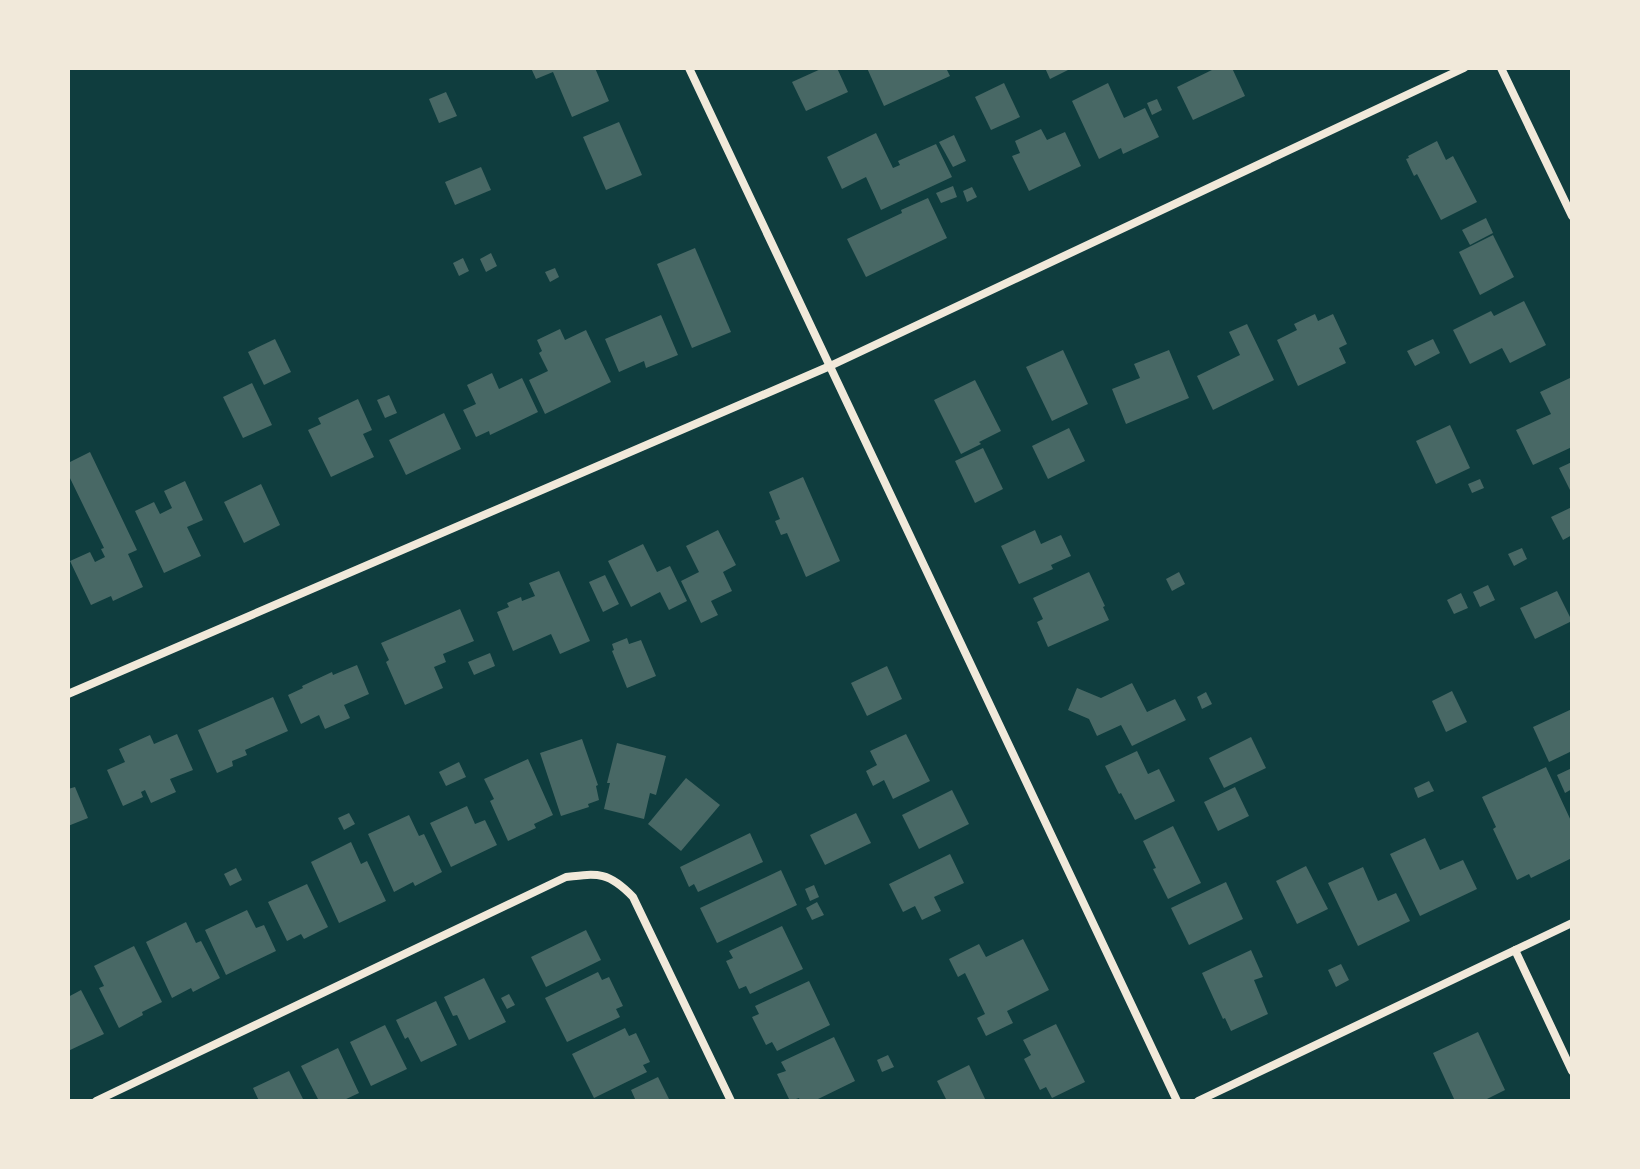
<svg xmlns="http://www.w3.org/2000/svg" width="1640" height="1169" viewBox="0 0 1640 1169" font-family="'PT Serif',serif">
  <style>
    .building { fill: #486865 }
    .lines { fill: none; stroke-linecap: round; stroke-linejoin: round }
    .minor { stroke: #f1e9da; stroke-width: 8 }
  </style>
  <rect width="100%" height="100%" fill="#0f3d3e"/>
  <g class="building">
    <path d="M531 68H595L609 101 572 117 553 72 536 79Z"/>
    <path d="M823 68H837L848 92 806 111 792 82Z"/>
    <path d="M867 68H946L950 76 884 106Z"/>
    <path d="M1045 68H1072L1050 79Z"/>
    <path d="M1216 68H1232L1245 96 1193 120 1177 87Z"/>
    <path d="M1004 83 1020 117 991 130 975 97Z"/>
    <path d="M1108 83 1124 118 1145 108 1159 137 1123 154 1121 148 1099 159 1072 101Z"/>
    <path d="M446 92 457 116 439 123 429 99Z"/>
    <path d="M1157 99 1162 110 1152 115 1147 103Z"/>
    <path d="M619 122 642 175 606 190 583 137Z"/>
    <path d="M1041 129 1047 140 1065 132 1081 166 1029 191 1012 156 1020 153 1015 141Z"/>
    <path d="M876 133 893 168 900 165 898 161 936 144 952 177 881 210 866 177 842 189 827 157Z"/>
    <path d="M954 135 966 161 953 167 939 142Z"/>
    <path d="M1437 141 1446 160 1453 156 1477 202 1441 220 1417 174 1414 176 1406 159 1409 158 1408 156Z"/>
    <path d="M481 167 491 190 455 205 445 182Z"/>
    <path d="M953 186 957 197 941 203 936 193Z"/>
    <path d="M972 187 977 197 967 202 963 191Z"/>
    <path d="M928 198 947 238 866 277 847 239 902 213 901 210Z"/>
    <path d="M1486 218 1493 233 1470 245 1462 230Z"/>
    <path d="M1493 235 1514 277 1480 295 1459 252Z"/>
    <path d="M695 248 731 332 692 348 657 264Z"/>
    <path d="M491 253 497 266 486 272 480 259Z"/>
    <path d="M463 258 469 271 459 276 453 263Z"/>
    <path d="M555 268 559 277 550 282 545 272Z"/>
    <path d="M1524 301 1546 345 1510 363 1502 348 1470 364 1453 330 1491 311 1494 316Z"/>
    <path d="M1315 314 1318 321 1333 314 1347 344 1339 348 1346 363 1298 386 1277 340 1297 330 1294 324Z"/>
    <path d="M661 315 678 355 646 368 644 361 619 372 605 339Z"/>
    <path d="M1247 324 1274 380 1213 410 1197 376 1240 355 1229 332Z"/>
    <path d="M560 329 565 340 586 330 611 382 545 414 529 380 548 371 539 353 542 351 537 340Z"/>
    <path d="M275 339 291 372 264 385 248 352Z"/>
    <path d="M1433 339 1440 353 1415 366 1407 351Z"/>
    <path d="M1063 350 1088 404 1052 421 1026 367Z"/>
    <path d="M1169 350 1189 398 1126 424 1112 389 1140 378 1134 364Z"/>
    <path d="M492 373 499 389 522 378 538 412 490 435 489 431 476 437 463 410 476 404 467 385Z"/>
    <path d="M1570 378 1572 383V447L1533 465 1516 430 1551 414 1540 392Z"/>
    <path d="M975 380 1001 431 979 442 981 444 961 454 934 400Z"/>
    <path d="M252 383 272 425 243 438 223 397Z"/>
    <path d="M389 395 397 413 385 418 377 400Z"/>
    <path d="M358 399 372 430 363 434 374 457 331 477 308 430 321 424 318 418Z"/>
    <path d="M444 413 461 449 406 475 389 440Z"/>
    <path d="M1450 425 1470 468 1436 484 1416 441Z"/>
    <path d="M1069 428 1085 461 1048 479 1032 446Z"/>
    <path d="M983 448 1003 489 975 503 955 461Z"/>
    <path d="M90 452 137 550 128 554 143 587 113 601 111 596 91 605 70 561 90 552 95 562 105 557 101 549 104 548 68 474V463Z"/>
    <path d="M1572 462V494L1559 468Z"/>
    <path d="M803 477 840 561 806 577 787 533 781 535 775 521 780 519 769 492Z"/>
    <path d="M1480 479 1484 488 1472 493 1468 484Z"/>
    <path d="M185 481 203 520 187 527 201 556 164 573 135 511 154 502 160 514 172 508 164 491Z"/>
    <path d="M261 484 280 525 244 543 224 502Z"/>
    <path d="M1572 507V535L1563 540 1551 517Z"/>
    <path d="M718 530 736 565 723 572 732 591 711 601 718 615 701 623 681 581 699 572 686 546Z"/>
    <path d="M1035 530 1041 544 1061 535 1071 556 1051 565 1053 569 1019 584 1001 546Z"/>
    <path d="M643 544 657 572 670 566 687 601 669 610 660 592 631 607 608 561Z"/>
    <path d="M1522 548 1527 559 1514 566 1508 554Z"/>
    <path d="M559 571 590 641 560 654 551 634 513 651 497 612 509 607 507 603 521 597 522 601 535 596 529 583Z"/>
    <path d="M1089 572 1105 606 1103 607 1109 620 1048 647 1037 622 1043 619 1033 598Z"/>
    <path d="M1179 572 1185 584 1172 591 1166 579Z"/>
    <path d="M605 575 619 604 603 612 589 582Z"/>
    <path d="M1488 585 1495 600 1480 607 1473 592Z"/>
    <path d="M1557 591 1572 621 1535 639 1520 608Z"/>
    <path d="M1461 593 1468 608 1454 614 1447 600Z"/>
    <path d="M460 609 474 641 443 654 446 662 434 667 443 688 405 705 386 662 389 660 381 643Z"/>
    <path d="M627 638 629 644 641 640 656 676 627 688 612 651 614 650 612 644Z"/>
    <path d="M490 653 495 666 474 675 468 662Z"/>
    <path d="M357 665 369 694 344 705 350 718 325 729 319 715 301 724 288 695 303 688 302 686 332 672 333 675Z"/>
    <path d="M887 666 902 699 867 716 851 683Z"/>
    <path d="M1132 683 1147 712 1175 699 1186 720 1132 746 1121 725 1097 736 1089 719 1068 710 1077 688 1101 698Z"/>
    <path d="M1452 691 1467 722 1446 732 1432 701Z"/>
    <path d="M1206 692 1212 704 1202 709 1197 697Z"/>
    <path d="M273 697 288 731 245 750 247 755 232 761 233 766 217 773 198 730Z"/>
    <path d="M1572 709V751L1549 762 1533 727Z"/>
    <path d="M177 734 193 770 170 779 176 792 151 803 145 790 141 792 143 797 123 806 107 770 125 762 119 749 150 735 154 744Z"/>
    <path d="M906 734 930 781 893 799 884 780 873 786 866 771 877 765 870 751Z"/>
    <path d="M1251 737 1266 768 1224 788 1209 758Z"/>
    <path d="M582 739 598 785 596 786 599 800 588 804 589 807 561 816 540 753Z"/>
    <path d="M617 743 666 756 656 795 650 793 644 819 604 809 610 783H607Z"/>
    <path d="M1137 751 1148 774 1159 769 1175 801 1135 820 1121 793 1119 794 1105 766Z"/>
    <path d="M528 759 553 815 534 824 536 828 508 841 490 801 494 799 484 779Z"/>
    <path d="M459 762 466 777 446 786 439 772Z"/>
    <path d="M1546 767 1572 823V858L1531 878 1529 874 1517 880 1493 829 1496 827 1482 797Z"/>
    <path d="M1572 768V789L1565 793 1557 775Z"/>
    <path d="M686 778 720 805 681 851 648 824Z"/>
    <path d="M1429 781 1434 791 1418 798 1414 788Z"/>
    <path d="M75 787 88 818 68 826V789Z"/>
    <path d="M1235 787 1249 816 1218 831 1204 802Z"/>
    <path d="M952 790 969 824 919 849 902 815Z"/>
    <path d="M467 806 475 824 485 820 497 845 451 867 430 823Z"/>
    <path d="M349 813 355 824 344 830 338 818Z"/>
    <path d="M856 813 871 843 825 865 810 835Z"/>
    <path d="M409 815 419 836 424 834 442 872 415 886 413 882 394 892 368 834Z"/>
    <path d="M1173 826 1201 883 1168 899 1153 869 1156 868 1143 841Z"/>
    <path d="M750 833 763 862 698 892 694 884 689 887 680 867Z"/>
    <path d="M1425 838 1440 870 1463 860 1477 889 1420 916 1390 854Z"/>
    <path d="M351 842 361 864 367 861 386 901 339 923 311 862Z"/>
    <path d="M950 854 964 883 934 897 941 911 922 920 915 906 903 912 889 884Z"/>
    <path d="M1306 866 1328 909 1297 924 1276 881Z"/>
    <path d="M1363 867 1378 901 1396 893 1410 921 1358 946 1328 883Z"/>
    <path d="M236 868 242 880 230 886 224 874Z"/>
    <path d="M781 870 797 905 717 943 700 908Z"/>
    <path d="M1226 882 1243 919 1189 945 1171 908Z"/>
    <path d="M307 884 328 927 304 939 301 934 287 941 268 902Z"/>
    <path d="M814 885 819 897 810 901 805 889Z"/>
    <path d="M817 902 824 915 812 920 806 908Z"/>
    <path d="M247 910 256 928 264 925 276 951 226 975 205 930Z"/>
    <path d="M186 922 196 943 201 941 220 978 193 992 191 988 172 998 146 942Z"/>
    <path d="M782 926 803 969 750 994 746 986 739 989 726 961 733 958 729 951Z"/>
    <path d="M586 930 601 960 546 987 531 957Z"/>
    <path d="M1023 939 1049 990 1007 1011 1013 1023 986 1036 977 1018 985 1014 965 973 958 977 949 959 979 944 986 957Z"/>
    <path d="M134 946 162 1002 142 1012 143 1015 119 1028 99 988 104 986 94 966Z"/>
    <path d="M1251 950 1263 977 1254 980 1268 1014 1231 1031 1225 1018 1223 1019 1202 973Z"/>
    <path d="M1341 964 1349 980 1336 987 1328 970Z"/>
    <path d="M598 972 602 980 609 977 623 1006 616 1009 620 1017 567 1042 545 998Z"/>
    <path d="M484 978 506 1022 469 1040 457 1015 453 1016 444 997Z"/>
    <path d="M809 981 830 1025 777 1051 772 1042 766 1045 752 1017 759 1014 755 1006Z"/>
    <path d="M81 990 104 1034 68 1051V997Z"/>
    <path d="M509 994 515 1005 507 1009 501 998Z"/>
    <path d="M436 1001 457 1045 421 1062 408 1037 405 1039 396 1020Z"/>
    <path d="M1056 1024 1085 1082 1052 1098 1046 1087 1040 1090 1024 1059 1031 1055 1023 1040Z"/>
    <path d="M385 1025 407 1069 371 1086 350 1042Z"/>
    <path d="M625 1028 629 1036 636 1033 650 1062 643 1065 647 1072 594 1098 572 1054Z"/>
    <path d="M1478 1032 1505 1090 1483 1101H1455L1433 1053Z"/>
    <path d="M834 1037 855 1081 814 1101H800L799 1098 790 1101 777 1074 786 1071 781 1062Z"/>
    <path d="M338 1048 359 1093 342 1101H319L301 1066Z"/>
    <path d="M888 1055 894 1067 882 1072 877 1060Z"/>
    <path d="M969 1065 986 1101H947L937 1081Z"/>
    <path d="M289 1071 304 1101H259L253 1088Z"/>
    <path d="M658 1077 670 1101H636L631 1090Z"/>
  </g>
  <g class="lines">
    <g class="minor">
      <path d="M689 68 1177 1101"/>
      <path d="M1501 68 1572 216"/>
      <path d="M68 694 830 366 1464 68"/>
      <path d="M1515 950 1572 1071"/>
      <path d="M96 1101 566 877C599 873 609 872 633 897L731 1101"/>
      <path d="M1198 1101 1572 923"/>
    </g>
  </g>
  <rect width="1640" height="1169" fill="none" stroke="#f1e9da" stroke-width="140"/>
</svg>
